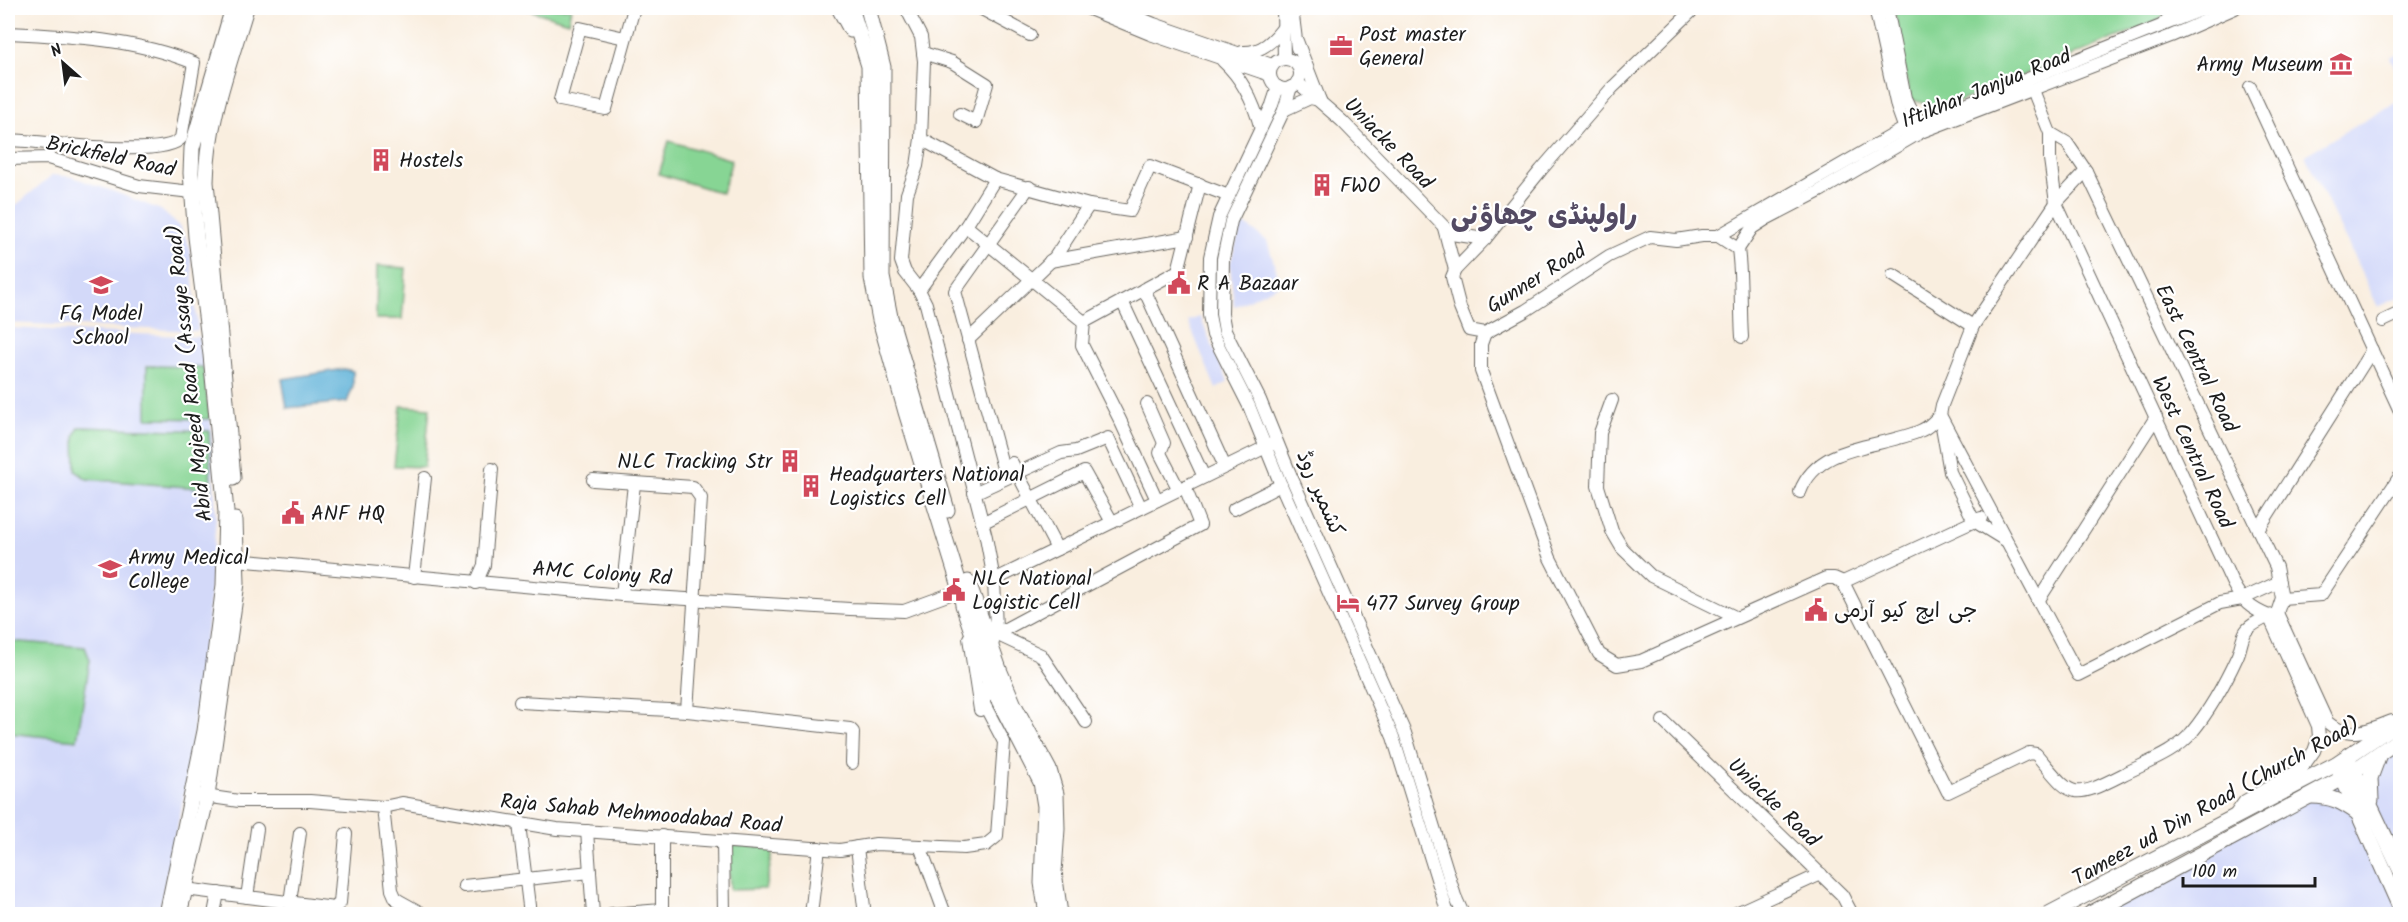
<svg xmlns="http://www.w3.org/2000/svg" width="2408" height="922" viewBox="0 0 2408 922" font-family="Kalam,'Playpen Sans Arabic',sans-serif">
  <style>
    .built { fill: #d3d9f9 }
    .green { fill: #87d594; stroke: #527858; stroke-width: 1.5 }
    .water { fill: #5bb0d7; stroke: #3c667a; stroke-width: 1.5 }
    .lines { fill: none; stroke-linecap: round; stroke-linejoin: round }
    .minor-casing { stroke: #696660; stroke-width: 14 }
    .major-casing { stroke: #696660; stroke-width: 17 }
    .minor { stroke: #fff; stroke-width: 12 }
    .major { stroke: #fff; stroke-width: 15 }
    .labels { text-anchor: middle; stroke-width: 4.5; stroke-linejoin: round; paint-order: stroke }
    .poi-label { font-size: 21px; fill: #1c1c1c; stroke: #fff; text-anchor: start }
    .street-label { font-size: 21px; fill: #1c1c1c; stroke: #fff }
    .district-label { font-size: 27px; font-weight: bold; fill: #534a63; stroke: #fff }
  </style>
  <rect width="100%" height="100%" fill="#fff"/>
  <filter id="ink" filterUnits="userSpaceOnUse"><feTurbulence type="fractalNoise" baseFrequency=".0167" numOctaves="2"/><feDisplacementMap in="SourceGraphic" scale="12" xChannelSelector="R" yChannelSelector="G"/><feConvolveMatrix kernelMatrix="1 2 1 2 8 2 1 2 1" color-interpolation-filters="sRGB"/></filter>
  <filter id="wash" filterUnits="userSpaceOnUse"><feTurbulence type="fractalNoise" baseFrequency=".008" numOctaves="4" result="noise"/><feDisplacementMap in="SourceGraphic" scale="24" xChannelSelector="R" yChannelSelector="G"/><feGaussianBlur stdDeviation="1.35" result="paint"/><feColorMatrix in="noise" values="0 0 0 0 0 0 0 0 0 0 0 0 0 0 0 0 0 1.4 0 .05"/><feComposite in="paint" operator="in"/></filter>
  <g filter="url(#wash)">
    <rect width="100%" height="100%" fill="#f9eedf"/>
    <g class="built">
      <path d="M2400 52V79L2390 57Z"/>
      <path d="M2400 100V297L2378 307 2305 155Z"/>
      <path d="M52 175 73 177 115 192 161 210 180 227 190 247 198 331 8 323V212Z"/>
      <path d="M1242 222 1267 241 1281 284 1234 307 1230 264Z"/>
      <path d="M1200 317 1228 382 1216 389 1188 321Z"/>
      <path d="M8 328 201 337 212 432 216 517 208 621 186 786 159 914H8Z"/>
      <path d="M2400 746V914H2089Z"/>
    </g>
    <g class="green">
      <path d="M523 8H571L568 22Z"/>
      <path d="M1894 8H2169L2160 20 1941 109 1910 99Z"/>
      <path d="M669 141 732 160 722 193 659 174Z"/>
      <path d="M377 266 406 268 402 319H376Z"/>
      <path d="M147 366 203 367 210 419 147 418Z"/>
      <path d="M401 406 430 408 424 467 394 466Z"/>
      <path d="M79 427 209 431 211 489 87 479 76 471 75 436Z"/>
      <path d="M8 641 85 647 90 660 77 740 8 733Z"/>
      <path d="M728 845 774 848 765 889 730 890Z"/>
    </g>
    <path class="water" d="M344 369 353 371V387L347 402 287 408 282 379Z"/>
  </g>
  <g filter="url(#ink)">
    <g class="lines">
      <g class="minor-casing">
        <g id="minor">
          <path d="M906 8 921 37 924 61 921 139 917 166 907 194 901 261 905 272 919 290 926 304 986 537 994 580"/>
          <path d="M980 8 1030 35"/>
          <path d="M1087 8 1150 34 1270 75"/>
          <path d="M1115 8 1154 24 1272 65"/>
          <path d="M1283 8 1284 59"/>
          <path d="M1292 8 1297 48"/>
          <path d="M1695 8 1612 88 1541 170 1485 239 1455 270 1452 277 1460 308 1469 330 1485 333 1525 311 1609 256 1650 237 1676 240 1702 236H1718L1905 128 2206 8"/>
          <path d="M1875 8 1897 107 1907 135"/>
          <path d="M1887 8 1905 98 1920 130"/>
          <path d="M2164 23 2178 8"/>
          <path d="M8 33C71 36 135 39 194 63L181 138C165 160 38 140 8 140"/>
          <path d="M625 38 580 28 560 100 606 109 634 8"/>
          <path d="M1297 41 1319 98"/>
          <path d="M1242 52C1261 53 1274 41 1285 25"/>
          <path d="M923 53 952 62 987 84 976 122 960 114"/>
          <circle cx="1285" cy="74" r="15"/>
          <path d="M1223 61C1243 79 1254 103 1261 129"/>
          <path d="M1297 82 1342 121 1451 234 1485 239"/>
          <path d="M1278 87 1272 105 1219 217 1210 257 1209 315 1213 335 1249 406 1281 485 1393 737 1448 914"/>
          <path d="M1291 87 1284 110 1231 221 1223 259 1222 314 1225 331 1260 400 1290 474 1405 733 1455 896 1463 914"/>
          <path d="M2250 87 2400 411"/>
          <path d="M2033 90 2050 133V159L2056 203 2233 584C2242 601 2251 609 2269 616"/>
          <path d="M1284 110 1310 98 1320 100"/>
          <path d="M2050 133 2067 143 2086 171 2276 567 2282 598 2277 613"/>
          <path d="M921 139 995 179 1089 205 1130 211 1150 166 1229 196"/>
          <path d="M8 159 48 158 139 186 200 193"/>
          <path d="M1029 187 955 291 1003 468 1012 463 1057 549"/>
          <path d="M966 226 1084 322 1178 271 1200 184"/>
          <path d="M1444 228 1455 270"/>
          <path d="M1718 236 1738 249C1742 279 1740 308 1742 337"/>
          <path d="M1738 249 1752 228 1766 219 1820 191 1921 132 2171 36 2235 8"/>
          <path d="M1050 261 1187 237"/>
          <path d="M1893 275 1973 326"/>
          <path d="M1144 289 1225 467"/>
          <path d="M919 290 966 226 995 179"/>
          <path d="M1122 301 1204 477"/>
          <path d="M2383 321 2400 313"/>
          <path d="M1084 322 1082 345 1120 420 1157 500"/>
          <path d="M1485 333 1481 344V371L1550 558 1599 654 1617 665 1641 661 1826 578H1834L1843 582 1948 792 2029 753 2036 754C2072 796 2069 802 2122 775 2145 763 2176 753 2192 732 2210 710 2225 683 2237 657 2241 649 2241 639 2246 631 2253 622 2266 618 2277 613"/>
          <path d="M968 340 1055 257 1089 205"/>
          <path d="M1612 400 1600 433 1598 486 1612 531 1622 548 1651 576 1735 617"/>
          <path d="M1147 404 1164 443 1160 453 1179 490"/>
          <path d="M1940 415 2078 675 2220 603 2242 599 2279 582"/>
          <path d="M593 480 693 487 701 498 687 711"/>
          <path d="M1800 492C1819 442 1881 449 1922 430 1929 427 1935 420 1940 415"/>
          <path d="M974 493 1061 453 1076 451 1108 438 1141 508"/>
          <path d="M1234 509 1281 485"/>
          <path d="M982 523 1084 472 1112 522"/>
          <path d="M2258 530 2372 350"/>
          <path d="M2005 540 1974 521 1950 472 1940 415 1942 405 1973 326 2056 203 2086 171"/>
          <path d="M236 560 622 595 850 609 904 611 961 590"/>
          <path d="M414 577 425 478"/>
          <path d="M1843 582 1981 518"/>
          <path d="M476 583 484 565 492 469"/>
          <path d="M622 595 634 484"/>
          <path d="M2282 598 2321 595 2400 476"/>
          <path d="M2038 601 2156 417"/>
          <path d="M2277 613 2327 722C2347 740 2370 730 2392 721"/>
          <path d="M996 634 1200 525 1185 487"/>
          <path d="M996 634 1041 655 1086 722"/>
          <path d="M969 638 980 710"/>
          <path d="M991 650 996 629 994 580 1272 444"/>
          <path d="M520 702 687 711 850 729 853 732 852 763"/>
          <path d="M1663 721 1842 895 1852 914"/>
          <path d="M198 795 239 801H310L383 807 402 803 557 829 840 850 876 844 964 848 986 845 997 836 1004 742 984 704C984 696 986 684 992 678"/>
          <path d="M383 807 392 890 396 899 423 914"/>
          <path d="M2233 818 2245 801 2301 769 2314 751 2319 737 2318 726 2269 616"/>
          <path d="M519 824 530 914"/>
          <path d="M587 831 593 914"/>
          <path d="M723 842 724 914"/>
          <path d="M920 846 945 914"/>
          <path d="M857 847 864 907"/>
          <path d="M464 886 590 872"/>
          <path d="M185 889 334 908 340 903 346 834"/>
          <path d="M247 897 257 829"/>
          <path d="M290 902 300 833"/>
          <path d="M214 914 218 893"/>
          <path d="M611 914 662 910"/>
          <path d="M662 914V836"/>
          <path d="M811 914 819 848"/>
          <path d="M1734 914 1821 874"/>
        </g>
      </g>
      <g class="major-casing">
        <g id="major">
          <path d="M839 8 851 30"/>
          <path d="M851 8 869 66 872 278 880 320 906 412 961 590 963 605 989 681 1041 782 1045 806 1042 883 1047 914"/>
          <path d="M868 8 883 67 882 277 890 317 947 510"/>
          <path d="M233 478 206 182C207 122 229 65 246 8"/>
          <path d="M968 582 1000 672 1014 705 1049 770 1056 794 1057 829 1054 872 1060 914"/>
          <path d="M2350 763 2400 869"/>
          <path d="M2339 770 2400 907"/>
          <path d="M2312 796C2332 796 2342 802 2358 813"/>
          <path d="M2371 800 2370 778 2379 754"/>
          <path d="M167 914 205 731 224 585 226 512 211 355 196 237 191 173 192 148 233 8"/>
          <path d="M179 914 207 796 237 583 235 520"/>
          <path d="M2049 914 2336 764 2400 721"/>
          <path d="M2090 914 2343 778 2400 739"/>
        </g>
      </g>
      <use href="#minor" class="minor"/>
      <use href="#major" class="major"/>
    </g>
  </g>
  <defs>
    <g id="office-bare" transform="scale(1.8)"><path d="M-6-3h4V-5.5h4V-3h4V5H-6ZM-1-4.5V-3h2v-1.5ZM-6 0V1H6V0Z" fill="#d1495b" stroke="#fff" stroke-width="2.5" paint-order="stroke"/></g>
    <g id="museum-bare" transform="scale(1.8)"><path d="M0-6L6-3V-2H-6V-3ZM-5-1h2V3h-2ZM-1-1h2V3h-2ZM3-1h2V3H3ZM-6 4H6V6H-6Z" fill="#d1495b" stroke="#fff" stroke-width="2.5" paint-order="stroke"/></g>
    <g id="building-bare" transform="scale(1.8)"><path d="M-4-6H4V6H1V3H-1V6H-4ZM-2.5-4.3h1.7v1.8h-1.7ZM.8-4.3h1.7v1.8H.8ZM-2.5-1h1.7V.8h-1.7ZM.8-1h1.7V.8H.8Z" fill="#d1495b" stroke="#fff" stroke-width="2.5" paint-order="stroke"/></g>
    <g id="civic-bare" transform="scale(1.8)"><path d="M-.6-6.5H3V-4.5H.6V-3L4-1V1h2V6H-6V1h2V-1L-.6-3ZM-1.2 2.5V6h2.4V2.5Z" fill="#d1495b" stroke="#fff" stroke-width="2.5" paint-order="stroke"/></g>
    <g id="school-bare" transform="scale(1.8)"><path d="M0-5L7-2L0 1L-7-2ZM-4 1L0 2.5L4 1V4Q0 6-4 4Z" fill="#d1495b" stroke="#fff" stroke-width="2.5" paint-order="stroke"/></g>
    <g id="university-bare" transform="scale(1.8)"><path d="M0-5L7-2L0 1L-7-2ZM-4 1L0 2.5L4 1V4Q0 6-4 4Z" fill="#d1495b" stroke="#fff" stroke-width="2.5" paint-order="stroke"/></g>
    <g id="hotel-bare" transform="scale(1.8)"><path d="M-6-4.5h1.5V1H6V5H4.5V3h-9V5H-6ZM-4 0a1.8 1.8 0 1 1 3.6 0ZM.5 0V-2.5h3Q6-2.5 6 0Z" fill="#d1495b" stroke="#fff" stroke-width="2.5" paint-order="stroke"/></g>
  </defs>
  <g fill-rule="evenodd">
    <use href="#office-bare" x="1341" y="46"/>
    <use href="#museum-bare" x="2341" y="64"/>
    <use href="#building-bare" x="381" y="160"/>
    <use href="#building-bare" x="1322" y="185"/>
    <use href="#civic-bare" x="1179" y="283"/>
    <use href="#school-bare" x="101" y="285"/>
    <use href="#building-bare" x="790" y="461"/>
    <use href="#building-bare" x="811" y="486"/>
    <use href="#civic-bare" x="293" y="513"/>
    <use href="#university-bare" x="110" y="569"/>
    <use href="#civic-bare" x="954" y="590"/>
    <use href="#hotel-bare" x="1348" y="603"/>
    <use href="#civic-bare" x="1816" y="610"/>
  </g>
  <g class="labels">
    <g class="poi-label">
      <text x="1359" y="41">Post master<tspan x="1359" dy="24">General</tspan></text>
      <text x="2323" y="71" text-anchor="end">Army Museum</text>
      <text x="399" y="167">Hostels</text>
      <text x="1340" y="192">FWO</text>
      <text x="1197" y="290">R A Bazaar</text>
      <text x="101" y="320" text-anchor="middle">FG Model<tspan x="101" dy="24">School</tspan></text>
      <text x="772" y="468" text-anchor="end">NLC Tracking Str</text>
      <text x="829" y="481">Headquarters National<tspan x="829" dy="24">Logistics Cell</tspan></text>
      <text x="311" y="520">ANF HQ</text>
      <text x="128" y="564">Army Medical<tspan x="128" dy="24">College</tspan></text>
      <text x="972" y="585">NLC National<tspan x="972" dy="24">Logistic Cell</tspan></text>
      <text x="1366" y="610">477 Survey Group</text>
      <text x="1834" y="617">جی ایچ کیو آرمی</text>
    </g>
    <g class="street-label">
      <text transform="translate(1986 88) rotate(-22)" y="7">Iftikhar Janjua Road</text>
      <text transform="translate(1389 143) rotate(46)" y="7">Uniacke Road</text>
      <text transform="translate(111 156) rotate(12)" y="7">Brickfield Road</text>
      <text transform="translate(1536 278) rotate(-32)" y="7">Gunner Road</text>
      <text transform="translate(2197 358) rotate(64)" y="7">East Central Road</text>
      <text transform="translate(189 373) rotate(-96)" y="7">Abid Majeed Road (Assaye Road)</text>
      <text transform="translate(2193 452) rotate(65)" y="7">West Central Road</text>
      <text transform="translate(1321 493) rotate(67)" y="7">کشمیر روڈ</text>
      <text transform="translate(602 573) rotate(4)" y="7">AMC Colony Rd</text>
      <text transform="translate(2216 801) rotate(-29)" y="7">Tameez ud Din Road (Church Road)</text>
      <text transform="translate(1774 802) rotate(44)" y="7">Uniacke Road</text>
      <text transform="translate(641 813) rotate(5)" y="7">Raja Sahab Mehmoodabad Road</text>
    </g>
    <g class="district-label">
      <text x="1544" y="224">راولپنڈی چھاؤنی</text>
    </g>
  </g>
  <rect width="2408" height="922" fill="none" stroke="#fff" stroke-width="30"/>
  <g transform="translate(63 63) rotate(332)" stroke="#ffffff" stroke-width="4.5" paint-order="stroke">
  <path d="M0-4.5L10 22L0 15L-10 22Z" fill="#1c1c1c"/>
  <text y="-9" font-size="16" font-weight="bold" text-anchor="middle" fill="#1c1c1c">N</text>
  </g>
  <path d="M2183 877v9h132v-9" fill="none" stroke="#1c1c1c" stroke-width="3"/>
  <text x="2192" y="877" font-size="18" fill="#1c1c1c" stroke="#ffffff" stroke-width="4.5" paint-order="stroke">100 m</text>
</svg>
